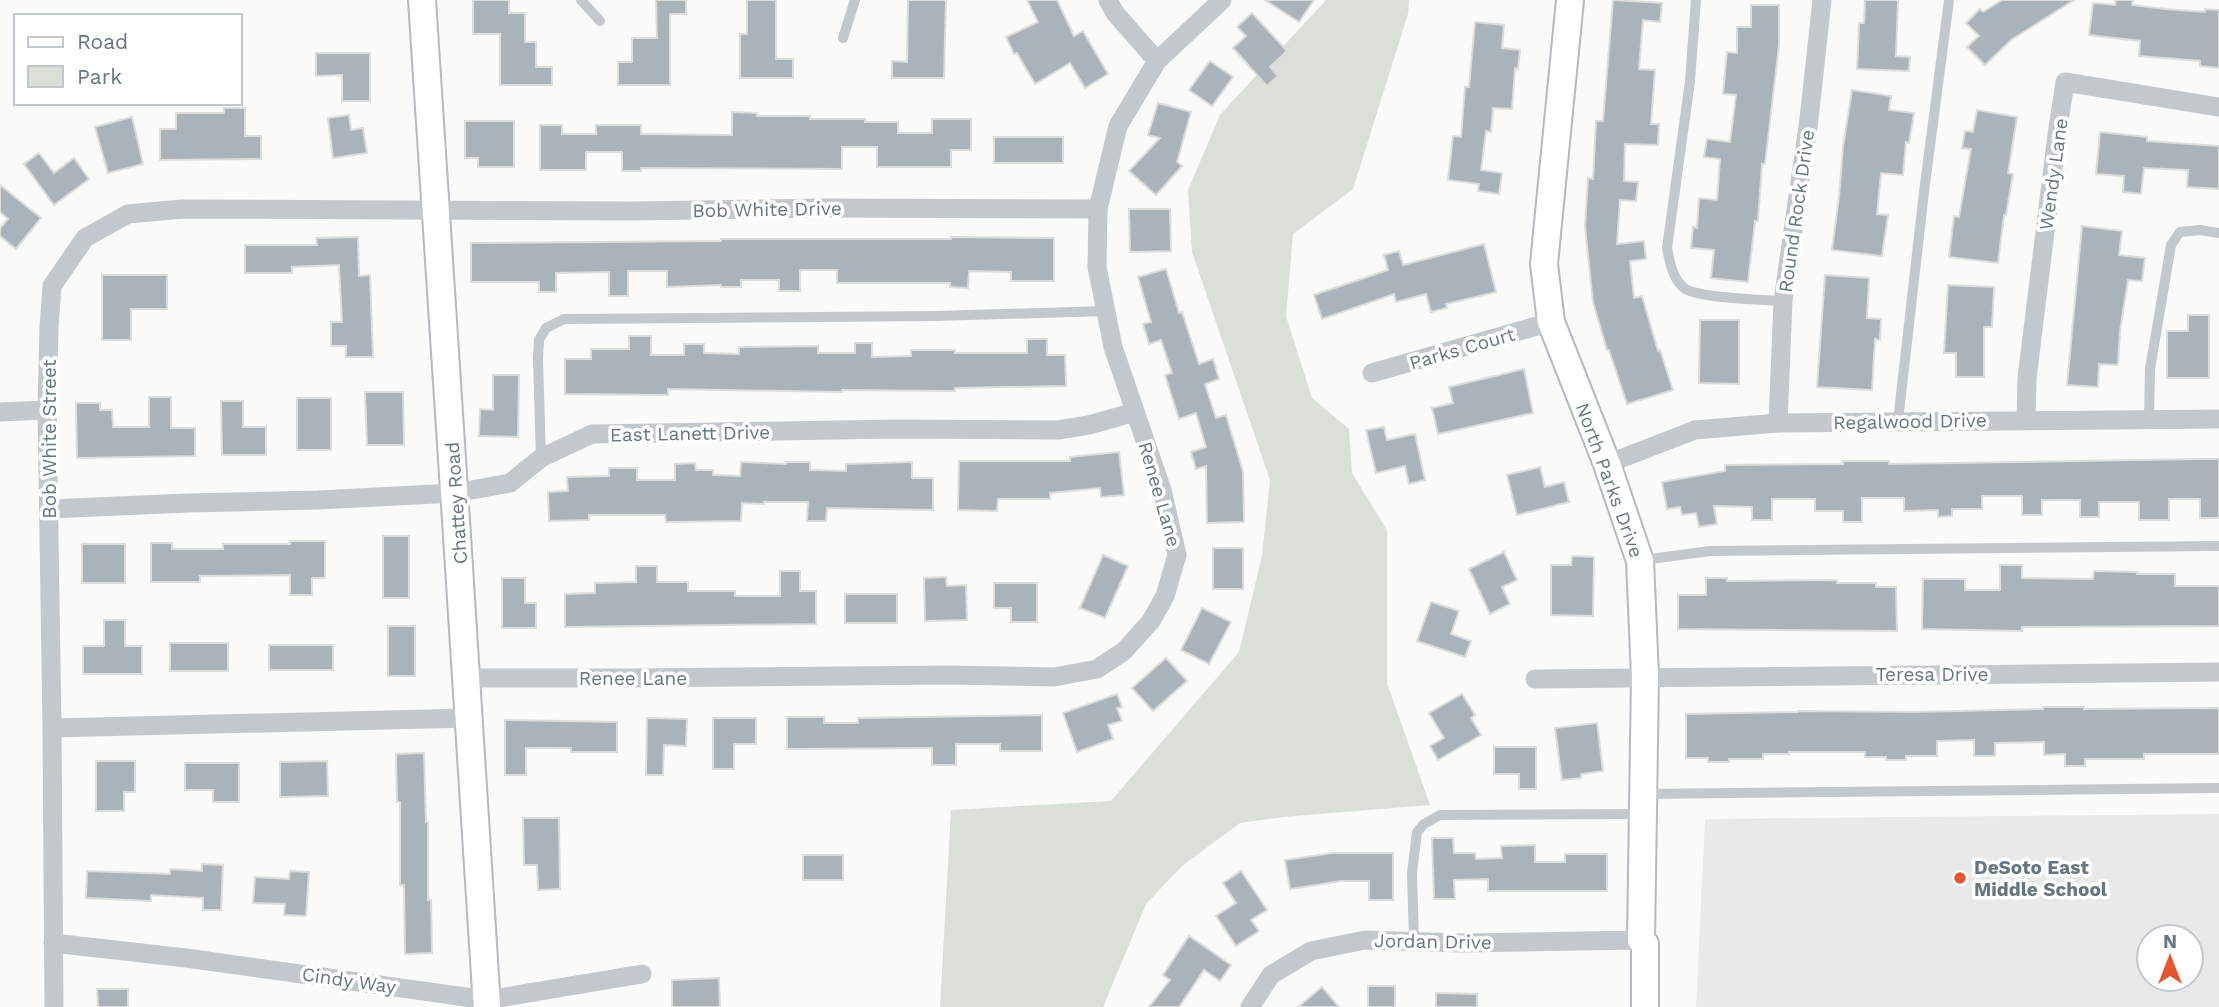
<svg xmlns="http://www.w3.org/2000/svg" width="2219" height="1007" viewBox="0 0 2219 1007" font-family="'Work Sans',sans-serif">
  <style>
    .built { fill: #e8e9e9; fill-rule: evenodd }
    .green { fill: #dadfd7 }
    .building { fill: #aab3b9; stroke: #dcdcda; stroke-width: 2 }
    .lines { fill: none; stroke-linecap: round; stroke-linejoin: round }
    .secondary-casing { stroke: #b3babf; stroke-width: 30 }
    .lane { stroke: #c3c8cc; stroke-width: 10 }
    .street { stroke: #c3c8cc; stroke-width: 19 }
    .secondary { stroke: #fff; stroke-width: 26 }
    .poi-dot { fill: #e4572e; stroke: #fff; stroke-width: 2.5 }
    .labels { text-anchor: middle; stroke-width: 7; stroke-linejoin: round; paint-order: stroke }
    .street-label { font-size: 19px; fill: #657683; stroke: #fff }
    .poi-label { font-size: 19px; font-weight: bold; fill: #657683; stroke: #fff; text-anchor: start }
  </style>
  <rect width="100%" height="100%" fill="#fafaf8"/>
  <path class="built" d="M2219 814V1007H1696L1705 819ZM2149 937H2191V979H2149Z"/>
  <path class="green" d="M1326 0H1409L1408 14 1353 189 1293 234 1286 316 1312 398 1349 429 1352 473 1387 530V683L1430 805 1283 817 1240 823 1182 866 1146 904 1103 1007H940L951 810 1111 801 1239 652 1262 556 1270 480 1192 252 1188 190 1220 115Z"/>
  <g class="building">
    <path d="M473 0H509V13H525V42H536V67H552V85H500V34H473Z"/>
    <path d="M656 0H686V14H670V85H618V62H632V38H657Z"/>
    <path d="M747 0H776V59H793V78H740V34H747Z"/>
    <path d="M908 0H946L944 78H892V61L907 62Z"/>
    <path d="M1027 0H1057L1074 36 1083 31 1108 74 1085 88 1070 63 1035 84 1017 53 1014 54 1006 37 1038 22Z"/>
    <path d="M1265 0H1314L1299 22Z"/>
    <path d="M1613 0 1662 3 1660 22 1643 20 1639 69 1655 70 1651 124H1659L1658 145 1625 144 1624 181 1638 182 1636 201 1620 200 1617 244 1644 241 1646 259 1630 261 1634 298 1642 296 1658 351 1660 350 1673 390 1627 404 1609 350H1607L1593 302 1585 226 1588 178 1593 179 1596 121H1603Z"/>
    <path d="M1865 0H1898L1896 56 1910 57 1909 71 1857 69 1859 23H1864Z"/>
    <path d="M2002 0H2074L2011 40 1985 65 1967 47 1979 36 1966 23 1980 9 1983 12Z"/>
    <path d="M2116 0H2133L2132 5 2165 9 2205 12V9L2219 10V68L2200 66V61L2139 56 2140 41 2089 35 2093 3 2115 5Z"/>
    <path d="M1751 5H1779V45L1765 164H1762L1758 221H1755L1748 282 1711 278 1714 250 1691 248 1693 227 1697 228 1699 198 1717 200 1720 159 1704 157 1707 139 1730 142 1736 95 1723 94 1727 52 1737 53V27H1751Z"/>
    <path d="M1252 13 1287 51 1270 67 1278 76 1267 86 1233 48 1246 36 1237 27Z"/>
    <path d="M1475 22 1504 25 1502 48 1520 50 1518 69 1515 68 1512 109 1493 108 1491 132 1486 131 1481 170 1502 173 1499 194 1478 191 1479 184 1448 180 1453 136 1461 137 1465 87H1469Z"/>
    <path d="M316 53H370V101H342V75L316 76Z"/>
    <path d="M1210 61 1233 77 1212 106 1189 90Z"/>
    <path d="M1852 90 1891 96 1889 110 1914 113 1909 143 1906 142 1903 175 1881 173 1877 214 1888 215 1882 256 1832 250 1839 197 1843 147Z"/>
    <path d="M1158 103 1191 112 1177 162 1182 166 1156 195 1129 171 1160 138 1148 135Z"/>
    <path d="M224 108H245V136H261V159L160 160V129H176V113H224Z"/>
    <path d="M1977 110 2017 117 2008 173 2013 174 2006 215H2004L1998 263 1949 257 1954 216 1959 217 1971 149 1962 148 1965 131 1973 132Z"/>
    <path d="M732 112 757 113V116H810V119H865V122H898V133H932V119H971V150H951V167H877V147H842V169L641 168V171H622V152H586V170H540V125H562V134H596V125H641V134L732 135Z"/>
    <path d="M349 115 351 130 363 128 367 153 333 158 328 118Z"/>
    <path d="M132 117 143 164 108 173 95 127Z"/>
    <path d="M465 121H514V167H478V158H465Z"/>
    <path d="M2100 132 2147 137V141L2219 146V189L2187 187 2188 170 2144 168 2141 194 2123 192 2124 176 2096 174Z"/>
    <rect x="994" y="137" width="69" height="26"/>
    <path d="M39 153 54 173 74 158 89 179 54 205 24 164Z"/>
    <path d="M0 185 41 218 16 249 0 236V228L8 219 0 212Z"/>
    <path d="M1129 209H1170L1171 251 1130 252Z"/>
    <path d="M2082 226 2122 231 2119 255 2145 258 2142 281 2128 280 2120 331 2118 365 2099 364 2098 387 2067 385Z"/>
    <path d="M358 237 359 276 370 275 373 357H346V346H331V322H342L339 265 292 267V273H245V245H317L316 238Z"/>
    <path d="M951 237 1054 238V281H1011V272L969 271 968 288 950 287V283H837V270H800V291H779V280H741V287H721V285L667 287V271H628V296H609V272L556 273V292H539V282H471V243L721 241V239H951Z"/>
    <path d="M1484 244 1496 292 1446 304 1447 308 1431 312 1426 294 1396 302 1394 294 1322 319 1314 295 1388 270 1384 255 1399 251 1403 265Z"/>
    <path d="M1166 269 1179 313 1182 312 1199 364 1213 359 1219 379 1205 384 1216 418 1226 415 1243 472 1244 522 1207 523 1206 466 1196 469 1191 452 1206 447 1196 413 1179 419 1165 375 1172 373 1161 340 1149 344 1143 324 1151 322 1138 277Z"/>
    <path d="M102 275H167V309H131V340H102Z"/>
    <path d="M1825 275 1869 278 1867 318 1881 319 1880 340 1875 339 1872 390 1817 387Z"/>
    <path d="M1948 285 1994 287 1992 327H1984V377H1956V353H1944Z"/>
    <path d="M2188 315H2209V378H2167V331H2188Z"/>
    <path d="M1700 320H1739V384L1699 383Z"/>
    <path d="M629 336H651V355H684V344H704V353L739 354V347L818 346V353H855V343H872V357L911 356V350H955V353H1027V339H1047V355H1065L1066 386 955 388V391L842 390V392L668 389V395L565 394V359H591V349H629Z"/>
    <path d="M1524 369 1533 413 1438 434 1432 408 1453 403 1449 387Z"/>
    <path d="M493 375H519L518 437 479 436 480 409 493 410Z"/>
    <path d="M365 392H403L404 445H367Z"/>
    <path d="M149 397H171V428H195V456L77 458 76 403H100V410H112L113 427H149Z"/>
    <rect x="297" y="398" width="34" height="52"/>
    <path d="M221 401H243V427H266V455H222Z"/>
    <path d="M1384 427 1387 440 1415 434 1425 480 1409 484 1405 466 1376 473 1366 430Z"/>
    <path d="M1119 452 1124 495 1101 497 1100 488 1050 493V499H998L997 511 958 510 959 461H1070V457Z"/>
    <path d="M2200 459H2219V518H2200V499H2169V520H2139V502H2099V517H2080V500H2042V515H2022V496H1982V509H1952V516L1938 517V510L1904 511V498H1862V522H1843V511H1815V499H1772V520H1752V507L1714 506 1717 524 1699 527 1696 513 1682 515 1680 507 1667 509 1662 482 1725 471V465L1843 464V461H1889V464Z"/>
    <path d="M741 462 786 464V462H810V470L846 471V464L912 462V478H933V510L827 508 826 521H807L808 502H764V504L742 503 741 521 666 522 665 515H589V520L549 521 548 492 568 491 567 477 609 476V468H637V480H675V464L695 463 696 470H713V475L740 476Z"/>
    <path d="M1540 467 1545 487 1564 482 1569 502 1517 515 1507 475Z"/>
    <rect x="383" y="536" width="26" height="62"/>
    <path d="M290 541H325V578H312V595H290V575L200 576V582H151V543H172V549H223V544H290Z"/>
    <rect x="82" y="544" width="43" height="39"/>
    <rect x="1213" y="548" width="30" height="41"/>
    <path d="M1504 552 1517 580 1502 587 1510 604 1490 614 1469 569Z"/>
    <path d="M1103 555 1128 566 1105 618 1080 608Z"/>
    <path d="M1572 556 1594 557 1593 616 1551 615V565H1571Z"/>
    <path d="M2000 565H2022V578L2093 579 2094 571 2138 572 2137 574H2175V586H2219V626L2022 627V631L1922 629 1923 579H1965V590H2000Z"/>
    <path d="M636 566H657V582H688V591H735V596H780V571H800V591H816V624L565 627V594L595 593V583L636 582Z"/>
    <path d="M946 577 947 586 966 585 967 620 925 621 924 578Z"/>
    <path d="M502 578H525V603H536V628H502Z"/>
    <path d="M1706 578H1727V581L1837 580V583H1876V587H1896L1897 631 1678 629V595H1706Z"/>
    <path d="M994 583H1037V622H1011V608H994Z"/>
    <rect x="845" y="594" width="52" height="29"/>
    <path d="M1431 602 1459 611 1451 634 1471 641 1465 657 1417 641Z"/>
    <path d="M1202 608 1231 622 1209 664 1181 650Z"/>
    <path d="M104 620H125V646H142V674H83V646H104Z"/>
    <rect x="388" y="626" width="27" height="50"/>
    <rect x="170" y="643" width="58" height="28"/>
    <rect x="269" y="645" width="64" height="25"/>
    <path d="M1166 658 1187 681 1153 711 1132 688Z"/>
    <path d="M1117 694 1122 707 1117 708 1122 721 1108 725 1113 739 1077 752 1063 713Z"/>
    <path d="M1462 694 1475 715 1471 718 1481 735 1438 760 1430 746 1444 738 1429 713Z"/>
    <path d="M2043 707H2084V709L2219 708V754H2144V759H2085V766H2065V754L2044 755V742L1995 743V756H1974V740L1937 741V756H1906V760H1886V757H1865V752H1789V754H1763V759H1729V762H1708V758H1686V714L1798 712V711L1915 712 2043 709Z"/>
    <path d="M1042 715V751H1000V744H956V765H932V748L787 749V717H824V723H858V718Z"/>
    <path d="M647 718 687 719 686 746 664 745 663 775H646Z"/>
    <path d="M713 718H756V744H734V769H713Z"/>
    <path d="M505 720 617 722V752H571V748H526V775H505Z"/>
    <path d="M1597 723 1603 771 1581 774V778L1562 780 1555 728Z"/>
    <path d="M1494 747H1536V789H1519V774H1494Z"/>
    <path d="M424 753 426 822H428V900H431L432 953 405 954 404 885H400V802H397L396 754Z"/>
    <path d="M96 761H135V792H124V811H96Z"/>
    <path d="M327 761 328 796 280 797V762Z"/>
    <path d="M185 763H239V802H213V790H185Z"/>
    <path d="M523 818H559L560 889 538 890 537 865H524Z"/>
    <path d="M1432 838H1453L1454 853H1475L1476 859 1502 858 1501 846 1535 845V862H1565V854H1607V891H1488V879L1454 880 1455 899H1434Z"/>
    <path d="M1333 853H1393V900H1369V881H1341L1290 889 1285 860Z"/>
    <rect x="803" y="855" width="40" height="25"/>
    <path d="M202 864 223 865 221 910H203V898L151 895V901L86 898 87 871 170 874V869L202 871Z"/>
    <path d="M290 871 309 872 306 916 284 915 285 904 253 903 255 877 289 879Z"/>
    <path d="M1241 871 1267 910 1251 920 1259 931 1236 946 1216 916 1236 903 1223 883Z"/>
    <path d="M1189 936 1231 965 1220 981 1204 970 1179 1007H1149L1170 980 1163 975Z"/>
    <path d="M719 978 720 1007H672V980Z"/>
    <rect x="1368" y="986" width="27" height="21"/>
    <path d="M1322 987 1339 1007H1298Z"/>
    <path d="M97 989H128V1007H98Z"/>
    <path d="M1436 993 1477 994V1007H1436Z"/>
  </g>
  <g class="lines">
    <g class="secondary-casing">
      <g id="secondary">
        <path d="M422 0C443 336 467 671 487 1007"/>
        <path d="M1570 0 1544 264 1551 322 1607 464 1640 561 1645 676 1641 940 1645 944V1007"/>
      </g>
    </g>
    <g class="lane">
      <path d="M581 0 600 21"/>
      <path d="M1696 0 1690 81 1667 248C1670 262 1672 278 1684 288 1697 298 1763 300 1783 301"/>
      <path d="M843 38 855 0"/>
      <path d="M2149 419 2150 369 2171 245 2180 232 2200 230 2219 233"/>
      <path d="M1898 421 1924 192 1949 0"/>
      <path d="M541 458 538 359 539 340 546 328 564 319 936 316 1106 311"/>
      <path d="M1643 560 1710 551 2219 546"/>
      <path d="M1644 794 2219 788"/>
      <path d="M1414 941 1412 873 1417 832 1424 824 1440 815 1640 814"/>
    </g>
    <g class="street">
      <path d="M1108 0 1115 13 1157 61"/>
      <path d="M1372 373 1551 322"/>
      <path d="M0 412 47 410"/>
      <path d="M2026 420 2027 378 2057 135 2065 82 2219 107"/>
      <path d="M1778 423 1783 301 1809 119 1822 0"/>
      <path d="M1607 464 1695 430 1778 423 2219 419"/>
      <path d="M49 509 188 503 318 500 455 493 510 483 541 458 592 434 897 429 1058 430 1089 425 1135 412"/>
      <path d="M467 678H632L949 675 1054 677 1097 669 1124 651 1151 621 1165 596 1177 555 1162 490 1113 347 1097 267 1098 209 1118 126 1157 61 1222 0"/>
      <path d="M1535 679 2219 672"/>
      <path d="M52 728 468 718"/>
      <path d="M53 943 186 958 487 1000 642 974"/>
      <path d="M54 1007 52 728 47 410 49 327 52 286 85 238 128 214 182 209 632 211 824 208 1098 209"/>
      <path d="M1250 1007 1271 975 1311 951 1365 940 1462 943 1641 940"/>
    </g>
    <use href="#secondary" class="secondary"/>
  </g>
  <circle class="poi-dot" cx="1960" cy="878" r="7"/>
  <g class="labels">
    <g class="street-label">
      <text transform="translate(2053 174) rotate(-82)" y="7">Wendy Lane</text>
      <text transform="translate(767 209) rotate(-1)" y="7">Bob White Drive</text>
      <text transform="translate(1796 211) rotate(-82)" y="7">Round Rock Drive</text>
      <text transform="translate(1462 348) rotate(-16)" y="7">Parks Court</text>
      <text transform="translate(1910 421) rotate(-1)" y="7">Regalwood Drive</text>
      <text transform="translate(690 433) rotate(-1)" y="7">East Lanett Drive</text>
      <text transform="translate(49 439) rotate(-90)" y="7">Bob White Street</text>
      <text transform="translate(1610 480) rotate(70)" y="7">North Parks Drive</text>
      <text transform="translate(1160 494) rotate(74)" y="7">Renee Lane</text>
      <text transform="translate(456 503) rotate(-94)" y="7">Chattey Road</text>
      <text x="1932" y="681">Teresa Drive</text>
      <text x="633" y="685">Renee Lane</text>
      <text transform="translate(1433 941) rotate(1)" y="7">Jordan Drive</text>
      <text transform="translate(349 980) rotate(8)" y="7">Cindy Way</text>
    </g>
    <g class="poi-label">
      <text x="1974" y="874">DeSoto East<tspan x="1974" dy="22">Middle School</tspan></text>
    </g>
  </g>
  <rect x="14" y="14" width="228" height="91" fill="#ffffff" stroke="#c1c8cd" stroke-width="2"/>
  <rect x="28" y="37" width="35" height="10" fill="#ffffff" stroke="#c1c8cd" stroke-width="2"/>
  <text x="77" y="49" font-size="21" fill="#657683">Road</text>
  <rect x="28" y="66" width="35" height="21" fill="#dadfd7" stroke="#c1c8cd" stroke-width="2"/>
  <text x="77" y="84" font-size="21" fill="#657683">Park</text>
  <g transform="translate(2170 958)"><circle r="33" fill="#ffffff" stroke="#c1c8cd" stroke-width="2"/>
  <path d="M0-5L12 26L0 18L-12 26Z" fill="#e4572e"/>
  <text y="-10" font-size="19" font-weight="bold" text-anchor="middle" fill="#657683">N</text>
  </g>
</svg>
